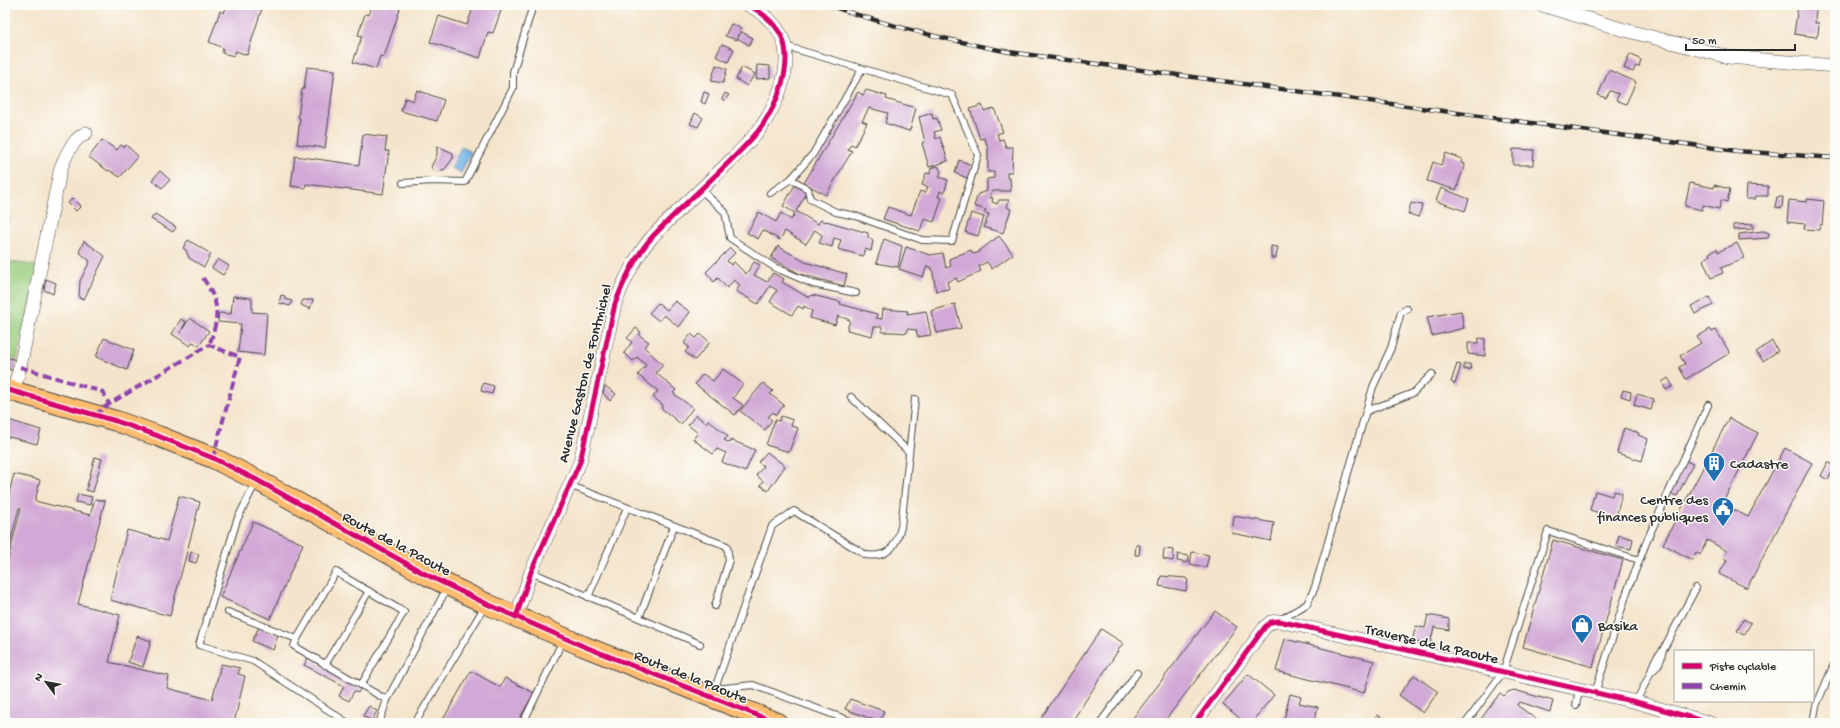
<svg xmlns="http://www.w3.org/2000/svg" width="1840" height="728" viewBox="0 0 1840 728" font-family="'Gochi Hand',sans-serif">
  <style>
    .green { fill: #97cc7d; stroke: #617c54 }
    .water { fill: #73b4e8; stroke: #4f708a }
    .building { fill: #d1a9d6 }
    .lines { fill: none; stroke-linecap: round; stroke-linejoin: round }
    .service-casing { stroke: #494743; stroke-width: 8 }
    .minor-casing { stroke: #494743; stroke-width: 14 }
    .primary-casing { stroke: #494743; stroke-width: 22 }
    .service { stroke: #fff; stroke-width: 6 }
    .minor { stroke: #fff; stroke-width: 13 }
    .primary { stroke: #fdbc6f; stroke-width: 20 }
    .rail-casing { stroke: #2b2b2b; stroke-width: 4.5 }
    .rail { stroke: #fdfcf7; stroke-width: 3; stroke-dasharray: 9; stroke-linecap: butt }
    .quiet { stroke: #8e44ad; stroke-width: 4; stroke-dasharray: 8 4; stroke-linecap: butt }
    .cycleway-casing { stroke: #fdfcf7; stroke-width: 8 }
    .cycleway { stroke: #d6006c; stroke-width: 5 }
    .labels { text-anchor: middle; stroke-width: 3; stroke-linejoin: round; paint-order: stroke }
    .street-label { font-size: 15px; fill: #2b2b2b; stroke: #fdfcf7 }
    .poi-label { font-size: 15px; fill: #2b2b2b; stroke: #fdfcf7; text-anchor: start }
  </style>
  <rect width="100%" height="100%" fill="#fdfcf7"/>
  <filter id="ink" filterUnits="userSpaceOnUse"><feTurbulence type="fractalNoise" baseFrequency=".025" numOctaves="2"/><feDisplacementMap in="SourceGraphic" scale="8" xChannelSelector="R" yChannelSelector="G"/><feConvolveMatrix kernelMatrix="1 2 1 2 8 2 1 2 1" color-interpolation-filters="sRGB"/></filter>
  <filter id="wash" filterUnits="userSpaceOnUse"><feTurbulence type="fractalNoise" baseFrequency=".012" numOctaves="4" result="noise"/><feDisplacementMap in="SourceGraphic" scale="16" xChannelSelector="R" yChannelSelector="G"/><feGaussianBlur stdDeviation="0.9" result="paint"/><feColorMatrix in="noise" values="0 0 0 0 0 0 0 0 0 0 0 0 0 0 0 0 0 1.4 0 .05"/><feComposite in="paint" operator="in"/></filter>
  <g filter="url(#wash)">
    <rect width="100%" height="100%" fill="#f4e4cb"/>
    <path class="green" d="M5 261 40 266 14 371 5 368Z"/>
    <path class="water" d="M461 147 471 152 461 173 451 168Z"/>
    <g id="blocks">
      <g class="building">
        <path d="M227 5H263L247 55 236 51 234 56 222 53 223 48 209 42 220 11 224 13Z"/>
        <path d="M372 5H397L396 8 400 9 384 57 380 56 376 69 353 62 362 36 358 35 365 14 369 15Z"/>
        <path d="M474 5H503L493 33 488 32 480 58 430 42 439 16 467 25Z"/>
        <path d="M1798 5H1810L1809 9 1816 10 1815 23H1819L1818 34 1816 37 1794 34Z"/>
        <path d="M731 24 741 28 737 40 725 36Z"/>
        <path d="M742 32 753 38 749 45 737 38Z"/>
        <path d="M722 44 734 49 728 62 716 56Z"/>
        <path d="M1630 54 1641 60 1639 67 1636 66 1633 72 1624 68Z"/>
        <path d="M716 65 727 69 723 83 711 81Z"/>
        <path d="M757 65 770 66V78L756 79Z"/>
        <path d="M307 67 335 70 325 148 297 144 300 118 298 117 302 89H304Z"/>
        <path d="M742 67 755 74 747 86 736 79Z"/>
        <path d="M1609 70 1636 82 1626 104 1616 100 1619 94 1610 91 1606 98 1598 95Z"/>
        <path d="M1835 80V103H1833L1831 81Z"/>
        <path d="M417 90 444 100 437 121 401 111 405 98 413 101Z"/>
        <path d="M866 90 887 96 886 99 916 108 911 127 909 131 885 123 888 113 869 108 862 121 867 123 855 146 851 144 848 149 852 151 826 195 804 183 858 92 863 95Z"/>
        <path d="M704 92 709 94 705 104 701 102Z"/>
        <path d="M725 93 729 95 724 101 722 99Z"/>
        <path d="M982 105 984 111 994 108 1003 132 997 134 999 140 1003 139 1006 147H1013L1012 172H1007V178H1010L1011 191H992L990 198H993L992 202 997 204 999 200H1009L1007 207 1011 209 1003 233 984 227 989 214 984 213 986 210 974 206 978 194 987 191V179L994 178V172H988V147L984 138 980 139 970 109Z"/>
        <path d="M695 113 703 118 698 127 690 124Z"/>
        <path d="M932 113 933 119 937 118 941 130 934 132 936 139 940 137 948 161 929 167 922 143 925 142 919 117Z"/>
        <path d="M363 134 387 137 385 151H389L383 194 306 184 305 188 291 186 295 156 359 165Z"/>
        <path d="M102 140 117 150 121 145 124 147 126 145 138 156 120 177 109 170 108 171 89 157Z"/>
        <path d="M437 146 453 153V158L445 169 436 172 431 167 437 155Z"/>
        <path d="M1513 149 1534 150 1533 165H1513Z"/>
        <path d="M1446 153 1462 159 1461 163 1465 164 1456 190 1427 181 1433 162 1441 165Z"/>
        <path d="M959 160 972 165 967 178 955 173Z"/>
        <path d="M938 166 941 172 939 177 948 180 944 193 940 191 938 197 942 198 934 222 924 219 920 231 883 219 888 207 911 215 920 191 925 193 928 187 922 185 926 173 930 174 931 168Z"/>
        <path d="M160 171 170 180 162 188 152 180Z"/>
        <path d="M1690 183 1714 188V185L1730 189 1727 202 1721 200 1719 209 1703 205 1702 210 1685 206Z"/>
        <path d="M795 185 807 193 796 211 818 224 821 220 825 222 826 221 868 233V237L873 241 871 251 865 249 863 256 838 249 841 240 834 238 832 247 819 243 822 235 815 230 806 244 785 231 780 240 763 230 758 239 747 233 759 212 776 222 781 213 791 220 795 213 783 206Z"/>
        <path d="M1747 185 1768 186V196H1756L1755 199H1746Z"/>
        <path d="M1441 188 1469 199 1465 211 1436 201Z"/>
        <path d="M1777 197H1783L1782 208 1775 207Z"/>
        <path d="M73 198 81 206 76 211 68 203Z"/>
        <path d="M1807 199 1824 201 1822 225H1820L1819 230 1804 229 1805 224 1787 222 1789 200 1807 202Z"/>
        <path d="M1411 203 1422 205 1419 217 1408 214Z"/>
        <rect x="5" y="210" width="3" height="10"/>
        <path d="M971 213 984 217 978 236 965 232Z"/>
        <path d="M155 214 176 227 173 232 151 219Z"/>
        <path d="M1753 224V229L1733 230V225Z"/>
        <path d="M1763 231 1769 233 1768 238 1739 240V234Z"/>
        <path d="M999 236 1013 254 992 269 987 262 979 266 981 271 958 282 956 278 947 282 949 289 936 291 932 268 927 266 923 277 899 269 906 247 930 255 943 253 946 268 951 266 949 259 971 250 973 254 980 252 979 251Z"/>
        <path d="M884 239 902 246 898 267 876 263Z"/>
        <path d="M188 240 211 254 204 267 189 258 186 250 183 248Z"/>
        <path d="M84 241 105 256 84 299 79 298 80 281 90 261 79 252Z"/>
        <path d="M1737 243 1744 258 1721 268 1723 273 1711 278 1703 260 1710 255 1709 253 1717 249 1718 252Z"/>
        <path d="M778 246 805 262 847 274 844 286 800 274 771 258Z"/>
        <path d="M1271 246 1278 247 1276 258H1271Z"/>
        <path d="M730 248 735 253 727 261 731 265 734 262 746 274 754 262 760 265 754 275 767 282 773 273 784 279 782 282 809 298 812 295 841 302 840 304 877 314 876 318 882 319 883 309 908 311 907 314 926 311 931 335 918 337 916 330 907 329V333L894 332H882V327H874L872 336 847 330 850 320 838 316 835 325 810 318 812 311 804 306 803 309 798 306 792 315 770 302 777 290 770 286 758 304 736 291 740 285 734 280 727 288 718 278 714 282 706 272Z"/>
        <path d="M218 259 229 266 223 275 212 268Z"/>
        <path d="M46 279 56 283 53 294 44 290Z"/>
        <path d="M281 295 285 296V299L292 301 290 306 279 303Z"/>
        <path d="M233 296 252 298V312L267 313 264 355 238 352 241 324 218 322 219 313 231 314Z"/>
        <path d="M1709 297 1713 305 1695 314 1691 306Z"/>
        <path d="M303 300H313L310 309 301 305Z"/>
        <path d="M675 301 690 312 679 327 664 315 659 321 649 313 658 303 667 310Z"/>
        <path d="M955 304 961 328 937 333 931 311Z"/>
        <path d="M1461 311 1464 328 1432 336 1427 317Z"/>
        <path d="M190 318 209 331 199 346 193 342 190 346 172 334 181 319 186 322 180 333Z"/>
        <path d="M636 328 641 332 639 335 649 342 644 347 663 365 656 373 676 390 673 393 693 408 681 424 661 408 663 405 653 397 658 391 638 375 646 365 637 357 633 361 624 353 632 342 627 338Z"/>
        <path d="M1710 329 1712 332 1716 330 1730 353 1686 379 1679 367 1685 364 1680 356 1701 343 1697 337Z"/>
        <path d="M691 334 696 338 700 334 710 342 695 360 685 352 689 347 684 343Z"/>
        <path d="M104 338 134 350 127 370 96 357Z"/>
        <path d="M1479 338 1485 339V356L1468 354V343H1478Z"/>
        <path d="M1772 341 1778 351 1763 361 1756 352Z"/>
        <path d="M5 357 17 360 14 371 5 368Z"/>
        <path d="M1457 364 1461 365 1455 384 1451 382Z"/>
        <path d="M1464 364H1470L1471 369 1464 370Z"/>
        <path d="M723 369 743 384 733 398 743 405 735 415 695 384 703 374 713 381Z"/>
        <path d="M1668 378 1673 386 1666 390 1662 382Z"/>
        <path d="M483 383 494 386 492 394 481 391Z"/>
        <path d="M763 383 773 391 770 394 784 405 776 415 773 412 768 417 772 420 765 430 740 411Z"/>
        <path d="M605 386 616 394 610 401 603 393Z"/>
        <path d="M1623 390 1631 392 1630 399 1621 396Z"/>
        <path d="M1637 394 1654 399 1651 410 1634 405Z"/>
        <path d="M696 415 706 423 708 420 728 436 724 440 730 443 731 440 755 450 745 472 722 462 726 453 717 449 713 454 693 439 698 433 688 425Z"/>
        <path d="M781 416 793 420 791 426 798 428 789 452 766 445 775 420 779 421Z"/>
        <path d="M1729 418 1758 433 1722 504 1748 517 1785 448 1812 463 1747 588 1719 574 1727 560 1723 558 1727 551 1707 540 1700 555 1696 552 1692 560 1663 544Z"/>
        <path d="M5 419 41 430 37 444 5 436Z"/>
        <path d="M1624 428 1639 433 1638 435 1648 439 1642 461 1617 453Z"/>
        <path d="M767 452 785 466 768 491 760 485 763 481 756 475 764 466 758 462Z"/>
        <path d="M95 457 102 459 93 492 86 490Z"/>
        <path d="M1686 461 1693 464 1677 496 1671 494Z"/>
        <path d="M1828 462 1835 466 1828 480 1821 476Z"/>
        <path d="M14 474 40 480 35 501 90 515 95 499 105 501 78 604 120 615 109 662 169 676 167 688 212 700 221 664 240 668 238 674 245 676 234 723H5V571L21 508H19L5 562V509Z"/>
        <path d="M1595 491 1612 496 1614 491 1622 493 1616 518 1590 510Z"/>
        <path d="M78 494 92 497 90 505 76 502Z"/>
        <path d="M179 496 200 502 170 616 110 600 127 530 167 541Z"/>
        <path d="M1234 516 1274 523 1271 541 1232 533Z"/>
        <path d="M253 522 303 544 270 619 220 597Z"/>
        <path d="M1619 535 1633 539 1631 549 1616 546Z"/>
        <path d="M1553 540 1623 560 1593 667 1523 647Z"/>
        <path d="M1136 545H1140L1139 555H1135Z"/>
        <path d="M1164 549 1174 550 1173 561 1163 559Z"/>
        <path d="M191 552 199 554 196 563 189 561Z"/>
        <path d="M1192 552 1209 555 1206 567 1190 564Z"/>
        <path d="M1178 554 1189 556 1188 563 1177 561Z"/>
        <path d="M1161 576 1186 578 1188 581 1186 591 1159 586Z"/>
        <path d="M1215 611 1237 627 1163 723H1129Z"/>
        <path d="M1428 615 1449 619V630L1434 627 1430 645 1412 641 1416 626 1425 628Z"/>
        <path d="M1744 619 1751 623 1744 635 1737 631Z"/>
        <path d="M259 627 278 635 273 650 252 641Z"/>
        <path d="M1101 629 1123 643 1071 723H1038Z"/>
        <path d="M137 636 151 641 143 667 128 662Z"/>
        <path d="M1285 639 1374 661 1364 693 1276 671Z"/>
        <path d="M308 658 361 687 358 693 354 691 349 701 339 696 344 686 304 665Z"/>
        <path d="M471 671 500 687 505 678 534 693 517 723H441Z"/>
        <path d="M1248 674 1274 695 1251 723H1245L1223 704Z"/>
        <path d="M1414 675 1438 692 1423 713 1399 695Z"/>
        <path d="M1514 690 1553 701 1550 712 1520 702 1517 704V705L1541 723H1478L1500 693 1504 696 1508 692Z"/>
        <path d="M1290 694 1301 697 1299 703 1318 707 1314 723H1280L1281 719H1284Z"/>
        <path d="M850 699 884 711 880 722 845 709Z"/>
        <path d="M369 706 377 711 372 721 363 716Z"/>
        <path d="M1378 715 1388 723H1372Z"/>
      </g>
    </g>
  </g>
  <g filter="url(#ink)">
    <use href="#blocks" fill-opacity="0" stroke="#494743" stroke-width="1"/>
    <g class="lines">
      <g class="service-casing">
        <g id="service">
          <path d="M785 46 952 95 978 155 952 241 922 240 856 216 836 212 810 199 808 189 791 179 813 154 862 69"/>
          <path d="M403 183 433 181 465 182 513 88V72L533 5"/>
          <path d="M701 190 725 212 730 238 774 267 813 284 856 293"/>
          <path d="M770 193 791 179"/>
          <path d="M851 397 909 452"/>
          <path d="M1367 411 1413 393 1432 374"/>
          <path d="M256 482 237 520 199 645 253 661 348 723"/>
          <path d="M569 485 727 546 729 560 715 606"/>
          <path d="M531 572 700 644"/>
          <path d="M588 597 627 508"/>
          <path d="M228 612 297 639 336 572 404 612 361 685 294 646 297 639"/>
          <path d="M639 618 674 526"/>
          <path d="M1280 620 1307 604 1315 587 1373 387 1391 348 1401 312 1407 309"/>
          <path d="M325 665 369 591"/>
          <path d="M1651 672C1658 667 1662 661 1662 652L1696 588"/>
          <path d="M361 685 387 700 447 588"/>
          <path d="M715 689 753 685 856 723"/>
          <path d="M1595 693 1627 592 1648 538 1708 405"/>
          <path d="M713 694 772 526 794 511 866 555C888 558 896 547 901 527L915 399"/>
          <path d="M1636 702C1640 693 1646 683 1650 674 1654 664 1653 659 1662 652"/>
          <path d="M1576 705 1579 690"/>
          <path d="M379 723 387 700"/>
          <path d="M415 723 485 606"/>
          <path d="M523 723 563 640"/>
          <path d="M1100 723 1137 673"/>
          <path d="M1466 723 1503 672 1548 531 1639 560"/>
          <path d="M1813 723 1816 706 1835 662"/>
        </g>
      </g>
      <g class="minor-casing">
        <g id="minor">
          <path d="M1542 5 1621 29 1728 57 1835 66"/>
          <path d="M13 392 20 367 61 167C67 154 72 140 86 133"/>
          <path d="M516 617 531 572 580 462 615 304C624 280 635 256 653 236 677 211 703 188 727 164 739 152 752 140 762 126 776 105 790 73 785 47 782 28 764 13 748 5"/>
          <path d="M1195 723 1265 627 1271 622 1279 621 1636 702 1710 723"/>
        </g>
      </g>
      <g class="primary-casing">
        <path id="primary" d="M5 389 116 421 158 436 213 458 257 480 427 575 487 604 583 646 777 723"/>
      </g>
      <use href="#service" class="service"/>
      <use href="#minor" class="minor"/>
      <use href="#primary" class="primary"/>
      <g class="rail-casing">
        <path id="rail" d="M828 5C887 26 948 40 1009 52L1737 151 1835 158"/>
      </g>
      <use href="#rail" class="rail"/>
      <g class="quiet">
        <path d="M203 278C208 286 215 297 216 307 218 319 213 335 209 345"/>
        <path d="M20 367 103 392 109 404"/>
        <path d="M95 415 109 404 209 345 240 357 213 458"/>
      </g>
      <g class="cycleway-casing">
        <g id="cycleway">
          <path d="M5 389 116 421 158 436 213 458 257 480 427 575 487 604 583 646 777 723"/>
          <path d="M516 617 531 572 580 462 615 304C624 280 635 256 653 236 677 211 703 188 727 164 739 152 752 140 762 126 776 105 790 73 785 47 782 28 764 13 748 5"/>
          <path d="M1195 723 1265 627 1271 622 1279 621 1636 702 1710 723"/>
        </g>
      </g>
      <use href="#cycleway" class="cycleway"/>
    </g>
  </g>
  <defs>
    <g id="building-pin" transform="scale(1.15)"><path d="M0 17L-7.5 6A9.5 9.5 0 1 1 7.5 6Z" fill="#1f6fb2" stroke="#fdfcf7"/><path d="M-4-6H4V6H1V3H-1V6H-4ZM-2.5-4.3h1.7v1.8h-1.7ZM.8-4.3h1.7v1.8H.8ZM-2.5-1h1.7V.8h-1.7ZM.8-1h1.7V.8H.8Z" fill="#fff"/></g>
    <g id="civic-pin" transform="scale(1.15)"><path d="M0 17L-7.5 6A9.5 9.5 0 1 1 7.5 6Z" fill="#1f6fb2" stroke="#fdfcf7"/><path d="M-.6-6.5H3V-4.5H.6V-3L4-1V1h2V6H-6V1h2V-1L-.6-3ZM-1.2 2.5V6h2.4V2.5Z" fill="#fff"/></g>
    <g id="shop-pin" transform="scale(1.15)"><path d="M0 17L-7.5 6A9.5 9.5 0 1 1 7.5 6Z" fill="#1f6fb2" stroke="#fdfcf7"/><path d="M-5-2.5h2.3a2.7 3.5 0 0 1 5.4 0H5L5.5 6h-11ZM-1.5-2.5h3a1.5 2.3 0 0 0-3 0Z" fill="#fff"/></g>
  </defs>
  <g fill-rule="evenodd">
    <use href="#building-pin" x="1714" y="463"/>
    <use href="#civic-pin" x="1723" y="508"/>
    <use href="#shop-pin" x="1582" y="625"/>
  </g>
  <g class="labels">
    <g class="street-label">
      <text transform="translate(584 373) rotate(-76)" y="5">Avenue Gaston de Fontmichel</text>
      <text transform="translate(397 543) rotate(28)" y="5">Route de la Paoute</text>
      <text transform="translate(1432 643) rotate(13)" y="5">Traverse de la Paoute</text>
      <text transform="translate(691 676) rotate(22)" y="5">Route de la Paoute</text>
    </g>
    <g class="poi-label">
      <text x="1730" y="468">Cadastre</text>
      <text x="1708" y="504" text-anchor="end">Centre des<tspan x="1708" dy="17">finances publiques</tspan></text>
      <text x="1598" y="630">Basika</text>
    </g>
  </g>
  <rect width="1840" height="728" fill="none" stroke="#fdfcf7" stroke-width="20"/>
  <rect x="1674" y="650" width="140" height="52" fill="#fdfcf7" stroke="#a9a8a5"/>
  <rect x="1682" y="663" width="20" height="6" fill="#d6006c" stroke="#a9a8a5"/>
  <text x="1710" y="670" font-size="12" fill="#2b2b2b">Piste cyclable</text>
  <rect x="1682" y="683" width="20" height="6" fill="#8e44ad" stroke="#a9a8a5"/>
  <text x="1710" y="690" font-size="12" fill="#2b2b2b">Chemin</text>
  <g transform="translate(46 682) rotate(302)" stroke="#fdfcf7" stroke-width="3" paint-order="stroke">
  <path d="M0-3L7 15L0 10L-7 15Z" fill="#2b2b2b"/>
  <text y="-6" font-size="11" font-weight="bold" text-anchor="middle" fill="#2b2b2b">N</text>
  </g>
  <path d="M1686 44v6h109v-6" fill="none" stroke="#2b2b2b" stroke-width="2"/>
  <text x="1692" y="44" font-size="12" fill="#2b2b2b" stroke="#fdfcf7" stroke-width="3" paint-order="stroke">50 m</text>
</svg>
